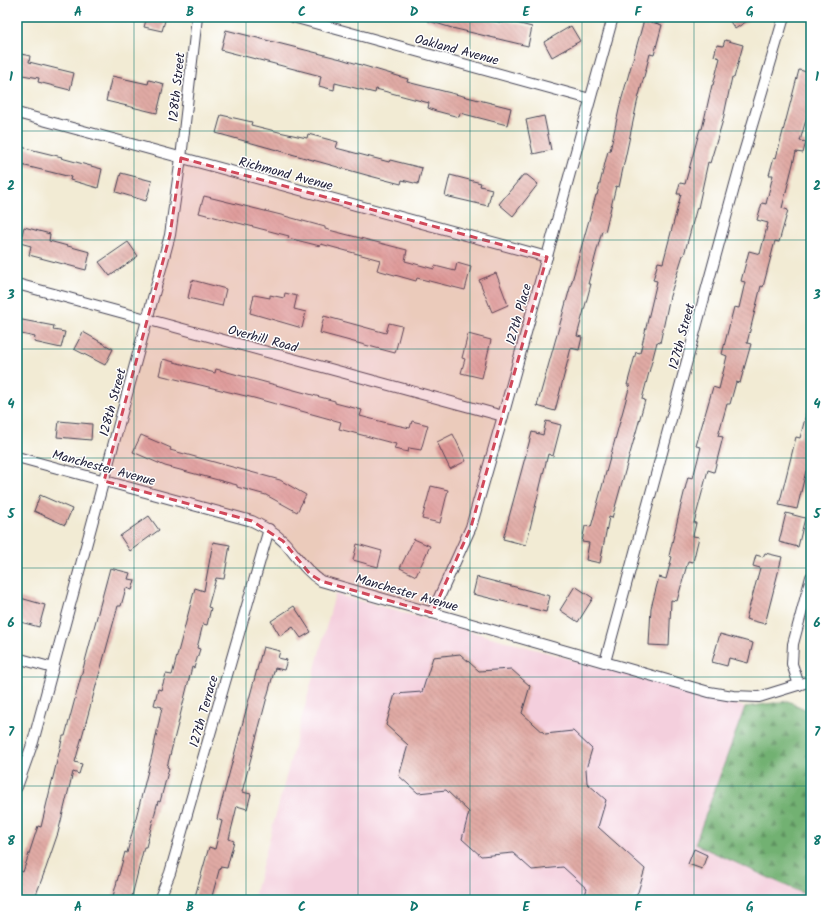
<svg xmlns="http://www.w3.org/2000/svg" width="828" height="917" viewBox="0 0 828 917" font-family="Kalam,sans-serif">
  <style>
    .built { fill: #f4cfdd }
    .forest { fill: url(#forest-firs); stroke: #4a6a56 }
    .building { fill: url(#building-back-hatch) }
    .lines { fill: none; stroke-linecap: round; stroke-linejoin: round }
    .minor-casing { stroke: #414052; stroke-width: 12 }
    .minor { stroke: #fff; stroke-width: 10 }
    .marked { fill: #d1495b; fill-opacity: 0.2; stroke: #d1495b; stroke-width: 3; stroke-dasharray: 8 5; stroke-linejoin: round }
    .grid { fill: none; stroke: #0f766e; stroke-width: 1; stroke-opacity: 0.55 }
    .labels { text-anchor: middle; stroke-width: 3; stroke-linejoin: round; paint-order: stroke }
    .street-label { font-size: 13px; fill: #22223b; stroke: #fff }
    .neatline { fill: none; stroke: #0f766e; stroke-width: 1.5 }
    .grid-label { font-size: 13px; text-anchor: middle; font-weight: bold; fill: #0f766e }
  </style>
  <defs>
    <pattern id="forest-firs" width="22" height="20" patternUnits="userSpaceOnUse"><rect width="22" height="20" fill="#72b172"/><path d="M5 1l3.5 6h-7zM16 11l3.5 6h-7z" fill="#5d905f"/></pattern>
    <pattern id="building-back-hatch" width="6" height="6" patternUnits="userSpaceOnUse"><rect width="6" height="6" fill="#e0aaa4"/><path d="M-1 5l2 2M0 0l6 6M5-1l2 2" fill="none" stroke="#c0928e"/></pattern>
  </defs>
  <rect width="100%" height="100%" fill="#fff"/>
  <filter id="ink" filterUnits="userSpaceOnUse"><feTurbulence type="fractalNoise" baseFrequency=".025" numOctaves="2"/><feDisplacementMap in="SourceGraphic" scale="8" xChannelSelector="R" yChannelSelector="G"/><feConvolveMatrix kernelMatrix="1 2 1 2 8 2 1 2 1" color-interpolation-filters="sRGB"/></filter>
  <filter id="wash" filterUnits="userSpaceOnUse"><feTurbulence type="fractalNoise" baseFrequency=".012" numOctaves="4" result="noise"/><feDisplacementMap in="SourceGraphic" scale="16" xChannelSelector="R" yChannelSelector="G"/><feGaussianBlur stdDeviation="0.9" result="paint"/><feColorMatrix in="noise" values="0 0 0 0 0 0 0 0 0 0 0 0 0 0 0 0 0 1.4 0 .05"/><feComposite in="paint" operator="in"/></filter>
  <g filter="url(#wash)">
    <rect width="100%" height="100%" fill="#f2ebd4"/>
    <path class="built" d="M335 594 745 707 695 844 811 897V900H253Z"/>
    <path class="forest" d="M788 701 811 712V897L695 844 745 707Z"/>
    <g id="blocks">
      <g class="building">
        <path d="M147 17H166L162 31 144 27Z"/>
        <path d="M427 17H478L503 23 504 20 532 27 528 46 452 28 426 20Z"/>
        <path d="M727 17H753L735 29Z"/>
        <path d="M644 20 662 25 654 55 650 54 637 103 619 187 616 186 605 232 602 231 588 284H591L577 336 582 337 579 350 571 348 555 411 537 406 596 195H597L608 151H610L620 105Z"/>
        <path d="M571 26 580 41 552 57 544 42Z"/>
        <path d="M226 30 341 59 408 79 407 82 511 108 507 125 460 113 459 117 436 111 428 108 429 103 376 89 375 93 335 83 334 90 319 86 321 76 221 50Z"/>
        <path d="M725 40 743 45 734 78 732 77 723 120 710 163 708 162 698 208 697 207 684 255H683L670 296 660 343 657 342 642 399 645 400 612 518 609 517 600 563 586 560 589 543 582 542 585 526 591 527 630 385H627L636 352 640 353 657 281 653 280 658 262 663 263 681 194H677L680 183 685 184 700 129H702L712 85H713L720 58 714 56 717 45 723 46Z"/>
        <path d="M17 53 30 56 29 62 74 73 70 90 38 82 39 78 17 74Z"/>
        <path d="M799 70 811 73V102L800 141 806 142 803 153 796 152 782 208 788 210 779 242 775 241 763 287 761 286 747 343 751 344 740 383 736 382 730 404H727L718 436 723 437 714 472 708 470 694 523H696L693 536 699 537 693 562 688 561 677 601 671 600 669 646 649 645 651 608 659 577 666 579 672 557 669 556 680 509 688 477 693 478 701 447 696 446 713 387 719 389 727 356 722 354 734 307 739 308 745 282 741 281 749 251 760 254 768 223 757 220 762 203 766 204 773 175H769L774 157 776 158Z"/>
        <path d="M112 76 148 84 149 80 164 84 157 113 106 101Z"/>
        <path d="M221 115 252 122 251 125 279 132 307 138 308 134 338 142 336 148 389 162 390 160 422 168 418 184 402 180 401 184 370 176 216 133Z"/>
        <path d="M544 116 551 150 533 154 526 120Z"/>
        <path d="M17 146 62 157 61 158 102 169 98 188 70 180 71 177 17 164Z"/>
        <path d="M121 173 152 181 146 201 116 192Z"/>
        <path d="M450 175 481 183 480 186 492 189 488 206 445 196Z"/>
        <path d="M523 175H527L538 184 513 216 499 204Z"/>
        <path d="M204 196 281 215 325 227V229L407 250 405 261 434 269 435 266 455 271 457 263 471 267 465 290 417 278 416 281 377 270 380 260 321 244 320 246 288 238 289 236 199 213Z"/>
        <path d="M24 227 50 234 49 241 90 252 86 270 29 255 31 246 20 243Z"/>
        <path d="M128 242 138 256 110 276 99 262Z"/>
        <path d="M496 273 508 305 492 312 479 280Z"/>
        <path d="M192 280 226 289 222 306 188 298Z"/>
        <path d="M285 293 297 296 294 309 306 312 302 328 250 313 254 295 270 298V295L284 298Z"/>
        <path d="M324 316 386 333 389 323 402 326 395 353 320 333Z"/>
        <path d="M17 319 54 326 53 330 65 332 61 348 34 342 35 337 17 333Z"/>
        <path d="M83 332 113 349 105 365 74 349Z"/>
        <path d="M468 334 491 340 482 378 461 373 465 359 462 358Z"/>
        <path d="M163 359 215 373 216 369 335 401V403L362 410 360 416 387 423 410 428 412 421 428 425 421 450 409 448 408 452 394 449 396 444 339 429 341 422 254 398 159 375Z"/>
        <path d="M808 407H811V461L808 471H806L797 509 779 505 796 437 800 438Z"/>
        <path d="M59 421 92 424 91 440 57 437Z"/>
        <path d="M546 421 561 425 553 456 548 454 526 545 503 539 532 432 543 435Z"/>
        <path d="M453 434 466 461 450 469 437 442Z"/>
        <path d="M141 435 171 448 170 450 280 480 306 495 297 512 266 495 237 487V485L165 466 133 452Z"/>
        <path d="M431 486 448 490 440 523 422 519Z"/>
        <path d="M40 495 72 509 65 525 34 511Z"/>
        <path d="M786 513 805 518 798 547 779 542Z"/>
        <path d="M149 516 159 530 130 551 120 536Z"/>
        <path d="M414 539 430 546 416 576 400 568Z"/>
        <path d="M213 542 230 545 224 579 216 578 208 607 211 608 207 625 203 624 197 648 200 649 194 668 192 667 178 724 167 767 169 768 160 802 158 801 146 847H144L131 900H112L125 852 127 853 153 751 162 707 154 705 158 689 161 690 166 674 172 675 195 588 204 591Z"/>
        <path d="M357 544 382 551 378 567 353 560Z"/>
        <path d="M765 553 782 557 765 624 746 619 760 568 753 566 756 555 763 557Z"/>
        <path d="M110 568 130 573 128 579 135 580 132 590 126 588 121 606H118L75 762 82 764 79 774 73 772 58 833 46 868 34 900H17V880L21 871 23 872 38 826 41 827 63 736H65Z"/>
        <path d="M477 577 550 596 546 612 473 594Z"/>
        <path d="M575 586 593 598 578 622 560 610Z"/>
        <path d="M17 597 45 605 39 627 17 621Z"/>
        <path d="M294 606 311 632 301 638 293 627 280 636 271 621Z"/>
        <path d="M720 634 753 643 748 663 729 658 727 666 712 662Z"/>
        <path d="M263 647 280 651 278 658 287 660 284 670 275 668 267 697 242 792 251 794 247 809 237 806 229 839 234 841 227 868 220 867 211 900H194L209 847 215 849 222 821 217 819Z"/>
        <path d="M460 654 479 671 511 669 530 686 522 713 545 734 573 731 592 749 586 769 587 783 606 800 598 827 645 869 638 892 631 900H583L587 889 563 867 532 870 513 853 481 856 462 839 469 812 446 790 418 793 399 776 408 745 386 725 395 694 422 692 433 657Z"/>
        <path d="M694 849 707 855 702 869 688 864Z"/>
      </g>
    </g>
  </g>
  <g filter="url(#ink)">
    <use href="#blocks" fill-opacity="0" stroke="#414052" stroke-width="1"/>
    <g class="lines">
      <g class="minor-casing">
        <g id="minor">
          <path d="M293 17 590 99"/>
          <path d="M17 113 547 257"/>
          <path d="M17 284 503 416"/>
          <path d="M17 457 252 521C264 527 274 532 284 542 296 555 305 571 321 581L709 692 733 696 759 697 811 681"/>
          <path d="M432 613 471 527 503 416 613 17"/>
          <path d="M17 658 53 668"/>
          <path d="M605 662 740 166 784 17"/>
          <path d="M799 685 792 664 793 644 811 577"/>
          <path d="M17 787 33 742 170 235 181 158 197 17"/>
          <path d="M159 900 170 873 269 529"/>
        </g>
      </g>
      <use href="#minor" class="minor"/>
    </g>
  </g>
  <path class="marked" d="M181 158 547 257 471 527 432 613 321 581 310 574 283 541 252 521 104 481 170 235Z"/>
  <path class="grid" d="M134 17V900M246 17V900M358 17V900M470 17V900M582 17V900M694 17V900M17 131H811M17 240H811M17 349H811M17 458H811M17 568H811M17 677H811M17 786H811"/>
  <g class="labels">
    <g class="street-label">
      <text transform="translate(457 49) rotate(15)" y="5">Oakland Avenue</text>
      <text transform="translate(176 87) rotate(-84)" y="5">128th Street</text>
      <text transform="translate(286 173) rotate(15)" y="5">Richmond Avenue</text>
      <text transform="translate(518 314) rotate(-74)" y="5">127th Place</text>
      <text transform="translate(681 336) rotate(-75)" y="5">127th Street</text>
      <text transform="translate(263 338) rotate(15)" y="5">Overhill Road</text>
      <text transform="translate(112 402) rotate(-75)" y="5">128th Street</text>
      <text transform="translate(104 467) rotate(15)" y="5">Manchester Avenue</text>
      <text transform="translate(407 592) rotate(16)" y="5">Manchester Avenue</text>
      <text transform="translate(203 711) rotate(-74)" y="5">127th Terrace</text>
    </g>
  </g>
  <rect width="828" height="917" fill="none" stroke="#fff" stroke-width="44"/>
  <rect x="22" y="22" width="784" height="873" class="neatline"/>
  <g class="grid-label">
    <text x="78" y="16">A</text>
    <text x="190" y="16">B</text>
    <text x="302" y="16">C</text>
    <text x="414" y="16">D</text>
    <text x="526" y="16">E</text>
    <text x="638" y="16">F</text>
    <text x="750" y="16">G</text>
    <text x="11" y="81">1</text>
    <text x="817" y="81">1</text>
    <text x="11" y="190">2</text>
    <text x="817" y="190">2</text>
    <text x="11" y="299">3</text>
    <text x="817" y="299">3</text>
    <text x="11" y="408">4</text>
    <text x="817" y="408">4</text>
    <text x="11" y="518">5</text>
    <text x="817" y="518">5</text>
    <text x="11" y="627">6</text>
    <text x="817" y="627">6</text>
    <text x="11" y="736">7</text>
    <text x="817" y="736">7</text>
    <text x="11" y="845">8</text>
    <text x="817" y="845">8</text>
    <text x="78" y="911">A</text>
    <text x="190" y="911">B</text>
    <text x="302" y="911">C</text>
    <text x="414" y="911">D</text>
    <text x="526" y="911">E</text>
    <text x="638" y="911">F</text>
    <text x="750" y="911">G</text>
  </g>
</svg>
